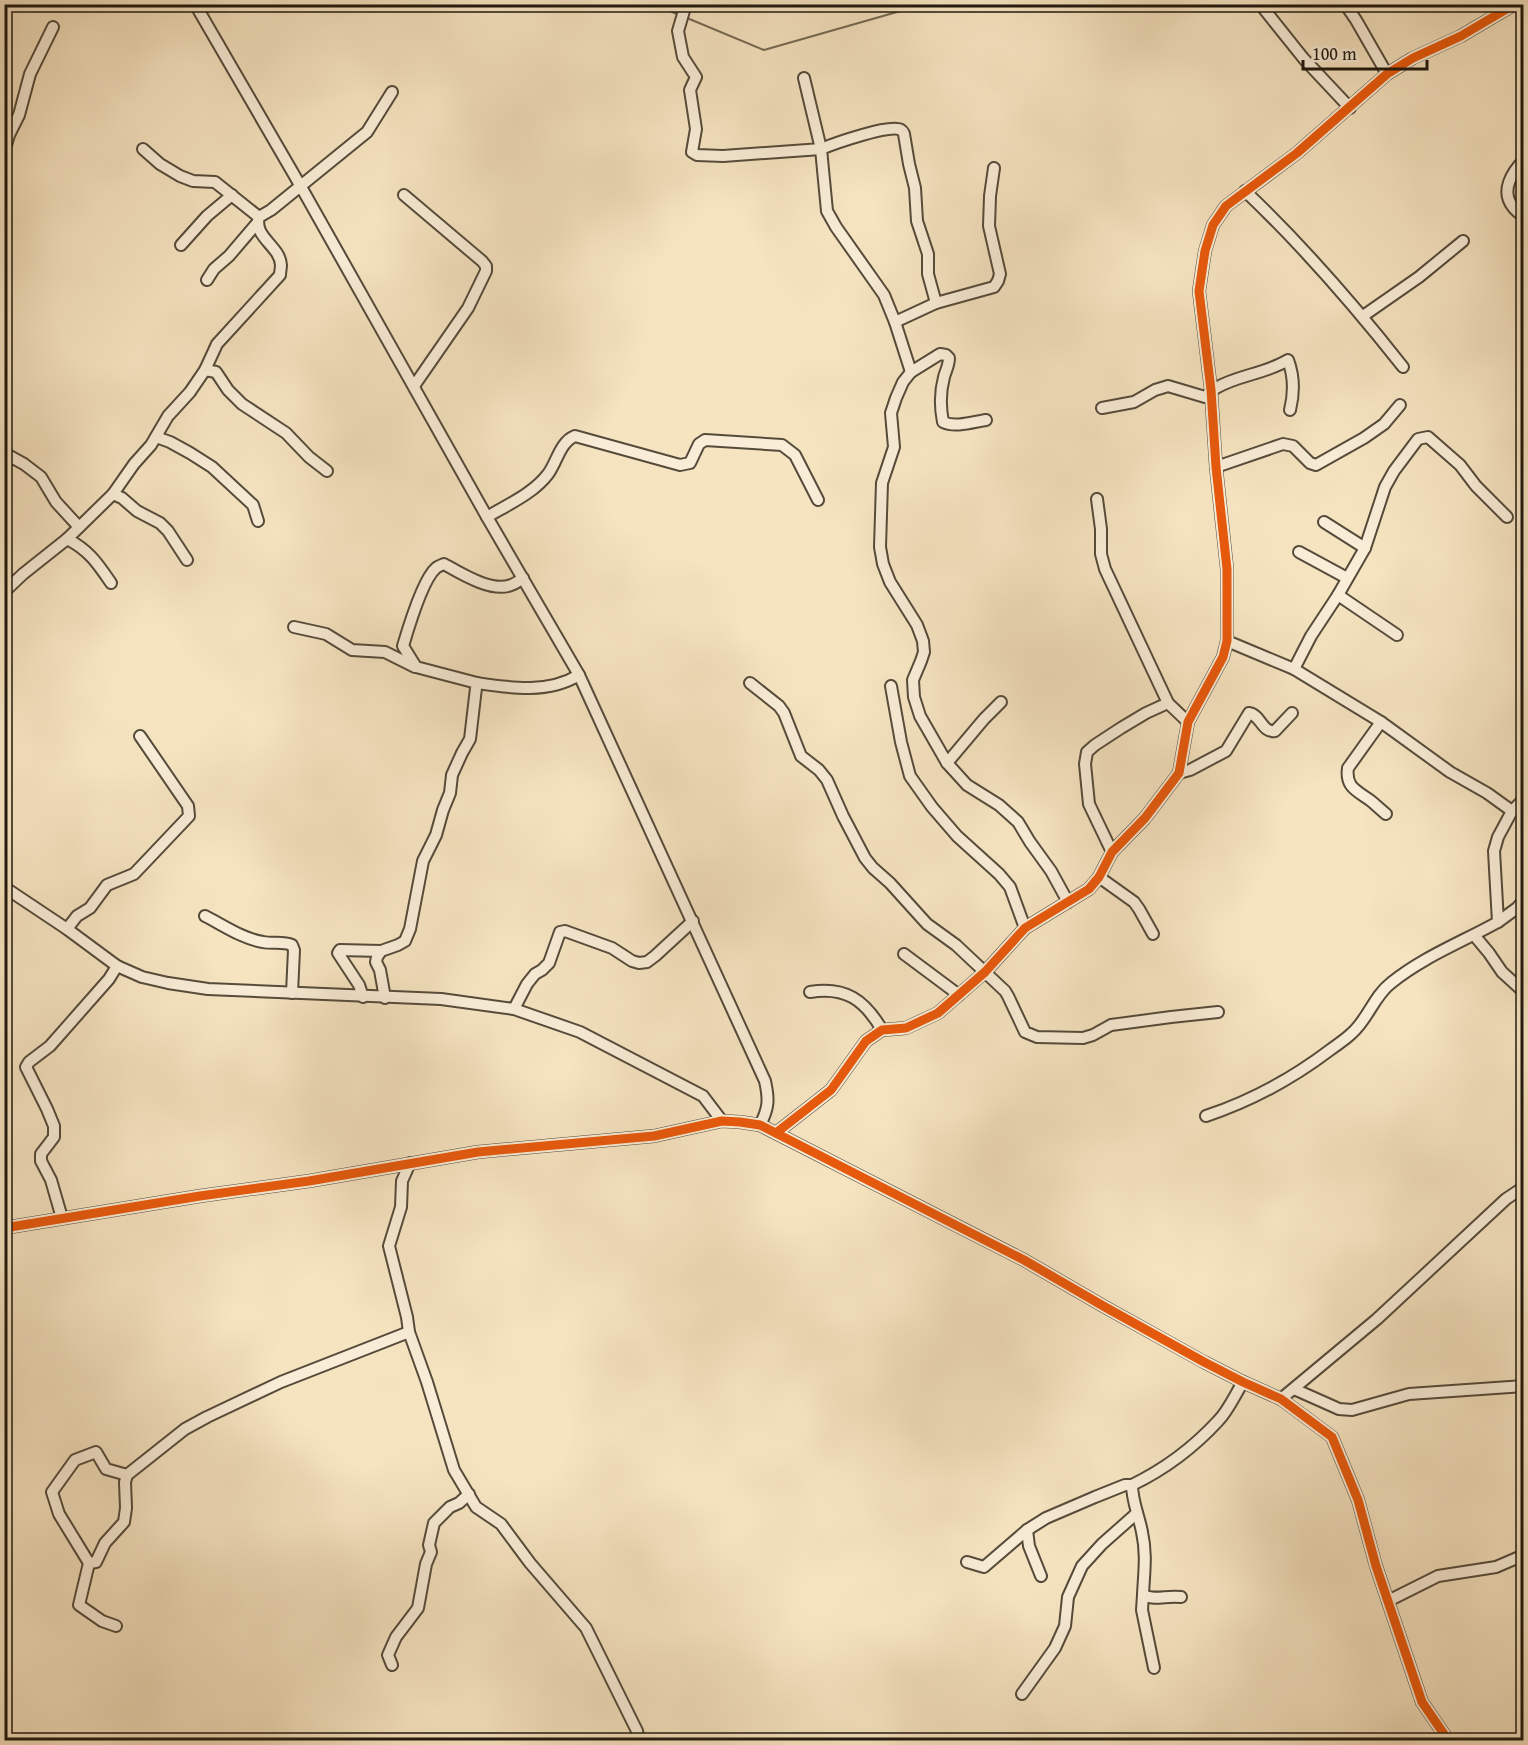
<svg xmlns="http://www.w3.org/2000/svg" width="1528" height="1745" viewBox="0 0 1528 1745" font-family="'Gentium Book Plus',serif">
<rect width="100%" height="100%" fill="#f6e4c1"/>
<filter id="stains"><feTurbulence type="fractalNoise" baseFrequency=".00333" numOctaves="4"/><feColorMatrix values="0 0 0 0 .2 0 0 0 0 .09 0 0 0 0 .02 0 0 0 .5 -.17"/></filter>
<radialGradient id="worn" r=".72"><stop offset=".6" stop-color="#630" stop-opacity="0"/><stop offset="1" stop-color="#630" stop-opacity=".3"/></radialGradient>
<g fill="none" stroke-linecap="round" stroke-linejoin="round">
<!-- stream -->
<g stroke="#746955" stroke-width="2">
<polyline points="654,4 679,15"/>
<polyline points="687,18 764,50 925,4"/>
</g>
<!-- minor casing -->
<g stroke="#554b3b" stroke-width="14">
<g id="minor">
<path d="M195,4L300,185L487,517L579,675L765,1081C769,1099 769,1108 760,1125"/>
<polyline points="686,4 678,31 683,57 696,77 690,90 696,129 692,152 697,155 723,156 821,149 804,78"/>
<polyline points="1260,4 1304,59 1350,108"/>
<polyline points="1345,4 1356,20 1387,74"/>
<polyline points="143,149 160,164 180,176 193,181 215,182 259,217"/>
<polyline points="4,152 9,135 19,115 30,74 53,27"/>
<path d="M1524,160C1512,172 1500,191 1513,207C1516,211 1520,214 1524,217"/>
<path d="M1245,191C1302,245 1354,305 1403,367"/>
<polyline points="404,195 482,261 486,266 486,271 468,308 414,386"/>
<polyline points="181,245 207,216 232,195"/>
<polyline points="207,280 214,269 229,256 258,222"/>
<polyline points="1363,316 1419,277 1463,241"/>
<polyline points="895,322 936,303"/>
<polyline points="205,370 216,372 228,390 242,404 286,433 309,457 327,471"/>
<path d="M911,372L895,322L884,295L836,227L827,211L821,149C833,144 892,123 901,130C903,131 903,132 904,134L909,164L915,188L917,221L928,254V274L936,303L994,287L998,281L1000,274L989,226L990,196L994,168"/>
<path d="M1102,408L1134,402L1155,390L1168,386L1205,397C1209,394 1212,390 1216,388C1238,375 1265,374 1288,360C1294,376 1294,394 1290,410"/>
<path d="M986,420C973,422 955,428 943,422C940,407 940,392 944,377C946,370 949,365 949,358L946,355L940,354L911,372L903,382L896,398L891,413L894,447L882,483L880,547L883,564L890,582L917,625L923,641L924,652L921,661L913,680L914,697L920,716L947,763L967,785L999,805L1018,822L1030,842L1051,871L1068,902"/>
<polyline points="156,437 170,442 190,453 212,467 253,505 258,521"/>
<polyline points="4,453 24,464 41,477 56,502 79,527"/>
<polyline points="1216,467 1283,444 1293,446 1310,463 1316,465 1364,438 1384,424 1400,405"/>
<polyline points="113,494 122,498 137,511 160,523 168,531 187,560"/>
<polyline points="1097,499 1101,529 1101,554 1105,569 1168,703"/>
<path d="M487,517C507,505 534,493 548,474C557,462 560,442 575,436L680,465L690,463L699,444L705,440L782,445L795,455L818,500"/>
<polyline points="1324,522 1365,548"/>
<path d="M67,539C89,550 98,564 111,583"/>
<polyline points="1299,552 1347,578"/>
<path d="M4,592L23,574L67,539L113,494L134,464L151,445L168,416L190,392L205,370L217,344L280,275C280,272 281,268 281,265C280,246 253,237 259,217L271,210L367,132L392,92"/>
<polyline points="1338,595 1397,635"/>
<polyline points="294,627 326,634 352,650 385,652 415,667"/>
<polyline points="1294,669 1311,636 1338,595 1365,548 1385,487 1394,471 1418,439 1428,437 1460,465 1476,486 1507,517"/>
<path d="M477,683C511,688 548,694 579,675"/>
<polyline points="750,683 779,706 784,713 801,756 819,770 827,780 843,816 865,858 873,868 890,883 927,924 956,945 1005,991 1008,996 1025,1032 1037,1037 1083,1038 1093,1035 1111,1025 1171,1017 1218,1012"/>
<polyline points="891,686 901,742 910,776 932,807 957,836 999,874 1010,887 1025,928"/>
<path d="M1381,722L1348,768C1345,788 1358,791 1371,801C1376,805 1381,810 1386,814"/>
<polyline points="947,763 984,719 1001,702"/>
<path d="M1179,773L1190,770L1226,751L1249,713C1261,715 1262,733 1275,731L1292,713"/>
<polyline points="1512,811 1524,799"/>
<polyline points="1112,852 1089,804 1085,764 1087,752 1095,745 1121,728 1146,713 1168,703 1188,722"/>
<polyline points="1099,877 1134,902 1139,909 1153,934"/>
<polyline points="4,887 67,929 117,966 142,977 168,983 208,989 441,999 514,1009 580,1032 703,1096 722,1121"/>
<path d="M205,916C223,925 243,939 263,942C273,944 283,941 292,945L294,950L292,993"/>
<polyline points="1498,922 1517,908 1524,900"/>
<polyline points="67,929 77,916 90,908 107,885 134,874 189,816 188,806 140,736"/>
<polyline points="1474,935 1489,953 1502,972 1524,992"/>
<polyline points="904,954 959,995"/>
<path d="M810,992C845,986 865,1000 882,1030"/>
<polyline points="363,997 359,985 338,953 340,950 381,951"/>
<path d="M385,998L380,970L376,962L377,957L381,951L398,945L405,941L410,929L423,861L436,835L443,810L450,793L452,775L462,753L470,739L476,688L477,683L416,667L403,646C408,629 423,579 436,568C438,566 442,565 444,564C460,573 492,593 511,585C515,584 520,580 523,578"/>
<polyline points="514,1009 527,984 535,974 542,970 549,963 560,932 565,931 612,948 632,961 639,963 647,962 655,956 693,921"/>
<path d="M1206,1116C1251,1101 1293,1078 1330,1050C1338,1044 1346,1039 1352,1033C1368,1019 1374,996 1391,983C1423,957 1462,942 1498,922L1494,851L1498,837L1512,811L1487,793L1450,772L1381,722L1294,669L1227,641"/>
<polyline points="776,1133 831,1090 866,1041 882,1030 906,1028 938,1013 985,972 1025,928 1089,889 1099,877 1112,852 1145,818 1179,773 1188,722 1223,657 1227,641 1227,569 1216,467 1211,390 1199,291 1205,251 1213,225 1226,206 1297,153 1387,74 1413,58 1461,36 1515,4"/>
<polyline points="410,1163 402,1181 401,1207 389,1246 407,1317 409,1332 427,1382 454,1470 476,1507 501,1524 530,1563 586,1628 637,1731 639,1740"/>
<polyline points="62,1218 51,1180 41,1161 41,1154 54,1137 54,1126 47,1109 26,1067 29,1062 50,1046 109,979 117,966"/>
<polyline points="4,1228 200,1196 309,1181 478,1152 654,1136 722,1121 740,1122 760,1125 1024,1260 1105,1307 1204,1362 1243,1382 1281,1399 1332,1437 1358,1500 1376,1566 1422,1702 1448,1740"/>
<polyline points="1294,1389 1339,1409 1352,1410 1409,1394 1524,1386"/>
<polyline points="1281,1399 1377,1319 1506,1199 1524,1187"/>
<polyline points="1027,1530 1029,1546 1041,1576"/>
<polyline points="967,1562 984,1567 1027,1530 1046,1518 1095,1497 1125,1485 1132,1485"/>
<polyline points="89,1563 96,1562 105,1543 124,1522 126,1508 125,1482 127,1475"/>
<polyline points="1143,1595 1142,1610 1154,1668"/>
<path d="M1181,1597C1166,1595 1156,1601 1143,1595C1144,1572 1147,1555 1142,1532C1139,1516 1132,1501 1132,1485C1163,1470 1194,1447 1218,1421C1228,1411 1235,1395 1243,1382"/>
<polyline points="1388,1601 1438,1576 1496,1567 1524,1555"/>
<polyline points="116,1626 102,1621 79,1605 89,1563 59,1514 52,1492 75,1460 96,1452 106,1469 127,1475 185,1429 207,1417 281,1382 409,1332"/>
<polyline points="392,1665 388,1655 396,1637 418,1608 426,1564 431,1552 429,1545 434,1523 450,1507 459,1503 469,1494"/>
<polyline points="1022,1694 1055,1648 1065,1626 1068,1597 1082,1566 1102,1544 1137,1513"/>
</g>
</g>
<!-- minor -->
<use href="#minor" stroke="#f9edd7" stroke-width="10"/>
<!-- cycleway casing -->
<g stroke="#f9edd7" stroke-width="13">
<g id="cycleway">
<polyline points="776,1133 831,1090 866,1041 882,1030 906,1028 938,1013 985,972 1025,928 1089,889 1099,877 1112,852 1145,818 1179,773 1188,722 1223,657 1227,641 1227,569 1216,467 1211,390 1199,291 1205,251 1213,225 1226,206 1297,153 1387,74 1413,58 1461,36 1515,4"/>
<polyline points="4,1228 200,1196 309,1181 478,1152 654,1136 722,1121 740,1122 760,1125 1024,1260 1105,1307 1204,1362 1243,1382 1281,1399 1332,1437 1358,1500 1376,1566 1422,1702 1448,1740"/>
</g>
</g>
<!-- cycleway -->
<use href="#cycleway" stroke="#e8590c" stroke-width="9"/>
</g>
<!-- margin -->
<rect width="1528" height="1745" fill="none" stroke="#f6e4c1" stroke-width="24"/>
<rect x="6" y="6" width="1516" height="1733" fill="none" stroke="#1f180e" stroke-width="3"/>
<rect x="12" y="12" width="1504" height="1721" fill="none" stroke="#1f180e" stroke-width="1.5"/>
<!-- scale -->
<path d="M1303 60v9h124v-9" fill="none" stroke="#1f180e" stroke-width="3"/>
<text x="1312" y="60" font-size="18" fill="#1f180e" stroke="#f9edd7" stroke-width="4.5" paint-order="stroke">100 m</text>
<rect width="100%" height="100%" filter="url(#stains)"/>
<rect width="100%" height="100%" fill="url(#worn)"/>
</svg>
